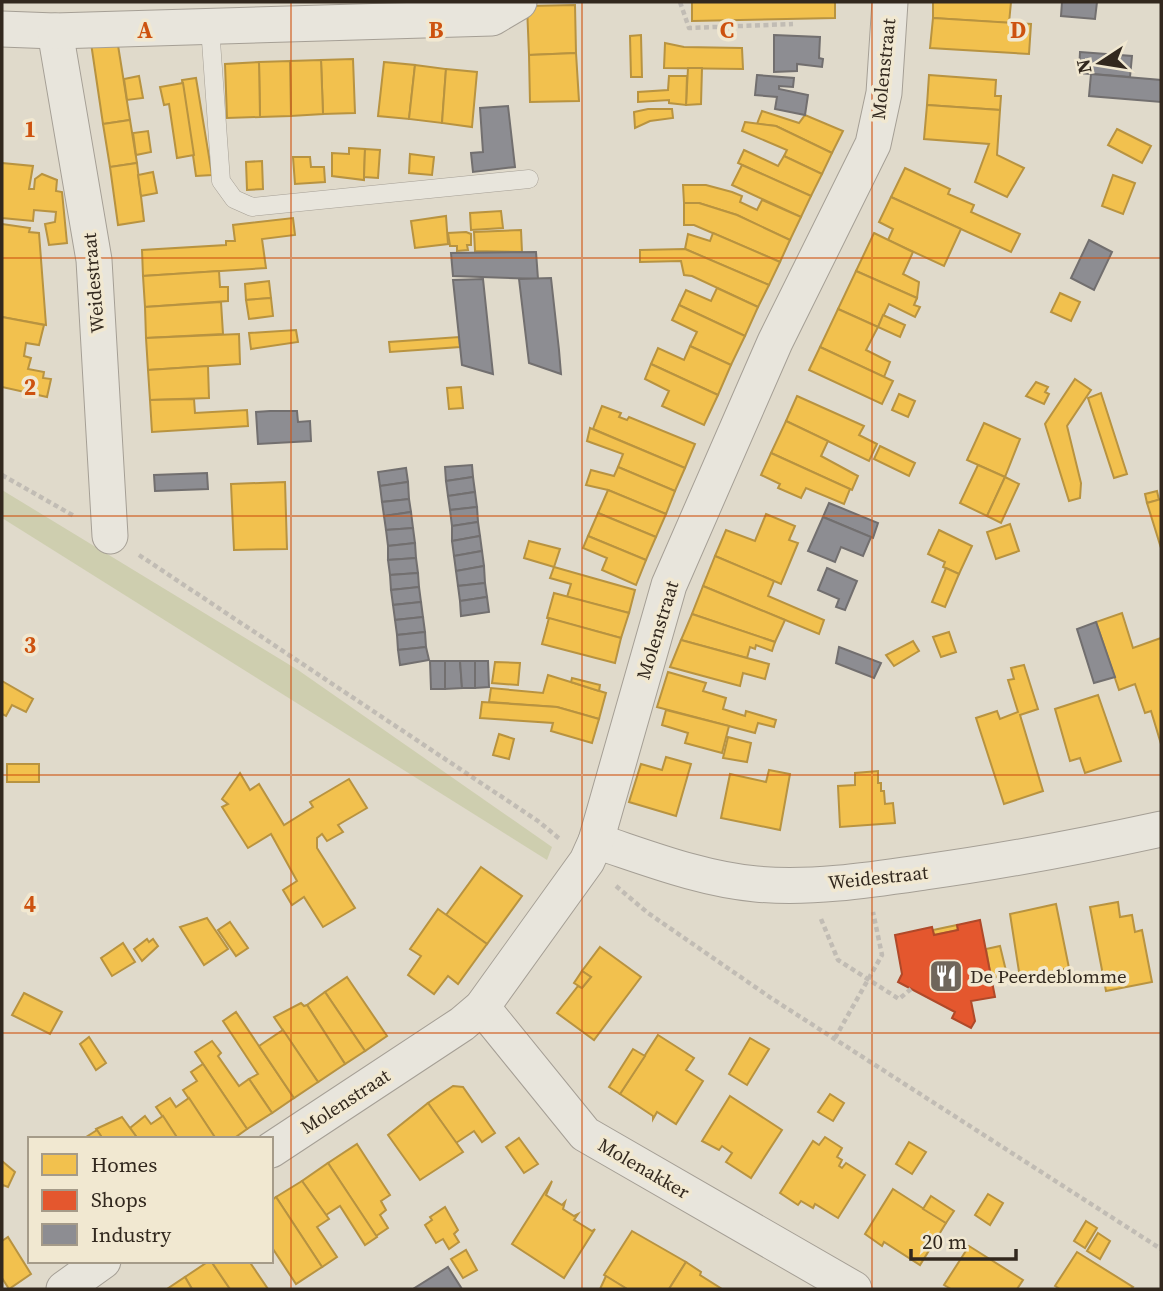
<svg xmlns="http://www.w3.org/2000/svg" width="1163" height="1291" viewBox="0 0 1163 1291" font-family="'Source Serif 4',serif">
<rect width="100%" height="100%" fill="#e0dacb"/>
<!-- green -->
<polygon fill="#ceceaf" points="2,490 298,670 552,847 547,860 2,518"/>
<!-- homes -->
<g fill="#f2c14e" stroke="#b89340" stroke-width="2">
<polygon points="692,2 835,2 835,18 692,21"/>
<polygon points="933,2 1011,2 1009,23 933,18"/>
<polygon points="575,5 576,53 529,55 527,6"/>
<polygon points="933,18 1031,24 1029,54 930,48"/>
<polygon points="641,35 642,77 631,77 630,36"/>
<polygon points="117,39 130,120 103,124 91,43"/>
<polygon points="665,43 684,47 742,48 743,69 664,68"/>
<polygon points="576,53 579,101 530,102 529,55"/>
<polygon points="353,59 355,113 323,114 321,60"/>
<polygon points="321,60 323,114 291,116 290,61"/>
<polygon points="290,61 291,116 260,117 259,62"/>
<polygon points="259,62 260,117 227,118 225,64"/>
<polygon points="384,62 415,65 409,119 378,116"/>
<polygon points="415,65 446,69 442,123 409,119"/>
<polygon points="688,68 702,68 701,104 686,105"/>
<polygon points="446,69 477,72 472,127 442,123"/>
<polygon points="929,75 996,80 995,96 1001,96 1000,110 927,105"/>
<polygon points="139,76 143,98 127,100 124,79"/>
<polygon points="669,76 687,76 686,105 669,103 669,100 638,102 638,92 668,90"/>
<polygon points="196,78 212,175 196,176 182,80"/>
<polygon points="183,83 194,155 177,158 169,104 164,105 160,87"/>
<polygon points="927,105 1000,110 997,155 1024,168 1007,197 975,182 989,144 924,139"/>
<polygon points="648,109 672,109 673,118 650,121 635,128 634,112"/>
<polygon points="762,111 799,123 805,115 843,131 832,153 776,126 757,124"/>
<polygon points="130,120 137,163 110,167 103,124"/>
<polygon points="745,122 776,126 832,153 822,174 784,156 787,150 742,131"/>
<polygon points="1117,129 1151,146 1142,163 1108,145"/>
<polygon points="148,131 151,152 136,155 133,133"/>
<polygon points="349,148 365,149 364,180 332,176 332,153 349,154"/>
<polygon points="365,149 380,150 378,178 364,177"/>
<polygon points="744,150 778,166 784,156 822,174 811,196 738,163"/>
<polygon points="410,154 434,157 432,175 409,173"/>
<polygon points="293,157 310,157 311,167 324,167 325,182 295,184"/>
<polygon points="262,161 263,189 247,190 246,162"/>
<polygon points="2,163 33,166 29,189 34,189 35,179 42,174 57,180 56,191 62,192 67,243 49,245 45,224 55,222 56,212 34,210 33,221 2,218"/>
<polygon points="137,163 144,221 118,225 110,167"/>
<polygon points="742,165 811,196 801,217 732,185"/>
<polygon points="905,168 950,189 948,194 974,205 971,212 1020,234 1011,252 891,197"/>
<polygon points="153,172 157,193 141,196 138,175"/>
<polygon points="1113,175 1135,183 1123,214 1102,206"/>
<polygon points="683,185 706,185 732,192 742,196 740,202 757,210 762,200 801,217 790,240 737,215 699,203 684,203"/>
<polygon points="891,197 961,229 944,266 888,240 893,229 879,222"/>
<polygon points="684,203 699,203 737,215 790,240 780,262 694,225 684,225"/>
<polygon points="501,211 503,228 471,230 470,213"/>
<polygon points="446,216 448,244 415,248 411,221"/>
<polygon points="293,218 295,235 262,239 266,268 143,276 142,250 226,245 226,241 235,241 233,225"/>
<polygon points="2,224 30,228 29,232 39,233 46,325 2,317"/>
<polygon points="521,230 522,252 475,251 474,232"/>
<polygon points="466,232 471,234 471,245 467,245 468,250 457,251 457,246 450,246 448,233"/>
<polygon points="713,233 780,262 769,285 685,249 688,234 710,241"/>
<polygon points="874,233 913,252 903,274 919,282 917,298 856,271"/>
<polygon points="685,249 769,285 758,307 692,276 684,275 681,261 640,262 640,250"/>
<polygon points="219,271 220,287 228,287 228,301 145,307 143,276"/>
<polygon points="856,271 917,298 914,305 920,307 915,317 889,304 878,327 838,309"/>
<polygon points="269,281 271,298 246,300 245,284"/>
<polygon points="717,288 758,307 745,336 679,305 686,290 711,301"/>
<polygon points="1060,293 1080,302 1071,321 1051,312"/>
<polygon points="271,298 273,316 249,319 246,300"/>
<polygon points="221,302 223,334 146,338 145,307"/>
<polygon points="679,305 745,336 731,365 690,346 697,332 672,320"/>
<polygon points="838,309 878,327 866,350 890,362 884,377 820,347"/>
<polygon points="883,315 905,325 900,337 878,327"/>
<polygon points="2,317 44,325 39,345 26,343 24,356 31,358 28,369 44,372 43,378 51,379 47,397 2,387"/>
<polygon points="296,330 298,342 251,349 249,333"/>
<polygon points="239,334 240,364 148,370 146,338"/>
<polygon points="459,337 460,347 390,352 389,342"/>
<polygon points="690,346 731,365 718,395 651,364 658,348 684,360"/>
<polygon points="820,347 893,381 882,404 809,370"/>
<polygon points="651,364 718,395 704,425 662,406 669,391 645,379"/>
<polygon points="208,366 209,398 150,400 148,370"/>
<polygon points="1075,379 1091,390 1067,426 1081,483 1080,498 1069,501 1045,424"/>
<polygon points="1036,382 1048,387 1045,392 1049,394 1044,404 1026,396"/>
<polygon points="461,387 463,408 449,409 447,388"/>
<polygon points="1101,393 1127,474 1114,478 1088,398"/>
<polygon points="899,394 915,401 908,417 892,410"/>
<polygon points="797,396 864,426 859,435 877,444 869,461 786,421"/>
<polygon points="194,399 195,413 247,410 248,426 152,432 150,400"/>
<polygon points="602,406 621,413 619,417 627,420 629,417 695,444 685,468 593,429"/>
<polygon points="786,421 828,441 821,456 858,476 852,490 771,453"/>
<polygon points="984,423 1020,439 1005,477 967,460"/>
<polygon points="590,428 685,468 675,491 618,467 623,454 587,441"/>
<polygon points="880,446 915,463 909,476 874,459"/>
<polygon points="771,453 850,489 844,504 806,488 801,498 778,488 780,484 761,475"/>
<polygon points="978,465 1005,477 987,516 960,503"/>
<polygon points="618,467 675,491 666,514 608,490 586,485 591,470 614,476"/>
<polygon points="1005,477 1019,484 1001,523 987,516"/>
<polygon points="285,482 287,549 234,550 231,484"/>
<polygon points="608,490 666,514 656,537 598,513"/>
<polygon points="1157,491 1159,500 1147,503 1145,494"/>
<polygon points="1161,499 1161,548 1147,503"/>
<polygon points="598,513 656,537 646,560 588,536"/>
<polygon points="766,514 795,526 789,540 798,543 781,584 715,556 726,530 755,541"/>
<polygon points="1010,524 1019,551 996,559 987,532"/>
<polygon points="939,530 972,546 959,574 943,567 945,562 928,554"/>
<polygon points="588,536 646,560 636,585 602,570 607,558 583,548"/>
<polygon points="529,541 560,549 554,567 524,558"/>
<polygon points="715,556 774,581 768,596 824,620 819,634 703,586"/>
<polygon points="554,567 635,590 629,613 567,597 571,584 550,578"/>
<polygon points="946,568 959,574 945,607 932,602"/>
<polygon points="703,586 785,620 775,642 692,614"/>
<polygon points="554,593 629,613 621,638 547,618"/>
<polygon points="1122,613 1133,648 1161,638 1161,744 1151,711 1145,713 1135,684 1119,690 1096,622"/>
<polygon points="692,614 775,642 772,651 756,645 755,649 750,647 747,658 681,640"/>
<polygon points="549,618 621,638 615,663 542,644"/>
<polygon points="949,632 956,652 941,657 933,637"/>
<polygon points="681,640 769,664 765,679 743,673 740,686 670,667"/>
<polygon points="913,641 919,651 894,666 886,655"/>
<polygon points="495,662 520,663 518,685 492,683"/>
<polygon points="1024,665 1038,709 1020,715 1043,791 1004,804 976,718 997,711 1000,719 1018,712 1008,680 1014,679 1011,668"/>
<polygon points="668,672 706,683 703,691 726,698 723,709 745,716 746,711 776,720 774,727 758,723 755,733 657,707"/>
<polygon points="548,675 606,693 599,719 557,707 489,702 491,688 543,693"/>
<polygon points="572,678 600,685 599,691 571,682"/>
<polygon points="2,681 33,699 26,712 12,705 6,716 2,714"/>
<polygon points="1098,695 1121,761 1085,773 1080,758 1070,761 1055,709"/>
<polygon points="482,702 557,707 599,719 592,743 551,731 553,723 480,718"/>
<polygon points="666,710 729,726 722,753 685,743 688,733 662,725"/>
<polygon points="499,734 514,739 509,759 493,755"/>
<polygon points="728,737 751,743 747,762 723,758"/>
<polygon points="666,757 691,764 676,816 629,802 641,764 662,770"/>
<rect x="7" y="764" width="32" height="18"/>
<polygon points="769,770 790,774 780,830 721,818 730,774 766,782"/>
<polygon points="878,771 878,783 881,783 881,791 884,791 885,804 893,803 895,823 840,827 838,786 855,785 855,773"/>
<polygon points="240,773 250,790 259,784 284,825 313,807 310,802 349,779 367,808 338,825 343,832 327,841 322,834 317,838 317,848 355,908 323,927 304,897 292,905 283,890 297,881 271,834 248,848 222,807 228,804 222,799"/>
<polygon points="481,867 522,896 487,944 446,915"/>
<polygon points="1118,902 1120,917 1132,915 1135,932 1142,930 1152,982 1106,991 1090,907"/>
<polygon points="1056,904 1069,968 1020,978 1010,914"/>
<polygon points="438,909 487,944 458,984 448,976 434,994 408,975 421,956 410,949"/>
<polygon points="207,918 228,949 204,965 180,927"/>
<polygon points="230,922 248,948 236,956 218,930"/>
<polygon points="957,925 958,930 934,935 933,930"/>
<polygon points="147,939 149,942 153,939 158,946 142,961 134,949"/>
<polygon points="123,943 135,962 112,976 101,958"/>
<polygon points="1000,946 1007,975 991,978 986,949"/>
<polygon points="600,947 641,977 594,1040 557,1013 578,986 582,988 591,977 582,971"/>
<polygon points="582,971 591,977 582,988 574,983"/>
<polygon points="347,977 387,1036 365,1051 325,992"/>
<polygon points="325,992 365,1051 345,1064 307,1005"/>
<polygon points="24,993 62,1012 50,1034 12,1015"/>
<polygon points="301,1003 304,1006 307,1005 345,1064 318,1082 274,1017"/>
<polygon points="236,1012 294,1098 272,1113 249,1079 258,1074 223,1021"/>
<polygon points="283,1030 318,1082 294,1098 259,1046"/>
<polygon points="658,1035 694,1058 686,1070 703,1081 676,1124 657,1112 653,1119 653,1116 620,1094"/>
<polygon points="89,1037 106,1063 96,1070 80,1044"/>
<polygon points="750,1038 769,1049 747,1085 729,1074"/>
<polygon points="212,1041 221,1053 218,1056 239,1086 249,1079 272,1113 247,1129 195,1052"/>
<polygon points="633,1049 645,1056 620,1094 609,1087"/>
<polygon points="203,1064 247,1129 233,1139 216,1139 183,1090 197,1081 191,1072"/>
<polygon points="453,1086 463,1087 495,1133 482,1142 474,1131 456,1143 428,1103"/>
<polygon points="830,1094 844,1103 833,1121 818,1112"/>
<polygon points="730,1096 782,1130 751,1178 726,1162 732,1153 722,1146 719,1150 702,1141"/>
<polygon points="170,1098 176,1107 189,1098 216,1139 178,1139 156,1107"/>
<polygon points="428,1103 463,1152 420,1180 388,1135"/>
<polygon points="145,1116 151,1124 163,1116 178,1139 138,1139 130,1128"/>
<polygon points="122,1117 138,1139 103,1139 96,1129"/>
<polygon points="97,1130 103,1139 83,1139"/>
<polygon points="825,1137 842,1148 837,1157 842,1160 839,1166 842,1168 846,1163 865,1175 838,1218 815,1204 813,1208 801,1201 798,1205 780,1193 813,1141 819,1145"/>
<polygon points="519,1138 538,1164 524,1173 506,1147"/>
<polygon points="909,1142 926,1152 912,1174 896,1164"/>
<polygon points="357,1144 390,1195 381,1201 386,1210 380,1215 388,1228 376,1236 328,1163"/>
<polygon points="2,1161 15,1172 8,1187 3,1185 2,1188"/>
<polygon points="328,1163 377,1237 365,1245 340,1206 326,1215 302,1181"/>
<polygon points="302,1181 329,1219 317,1227 337,1257 322,1267 276,1197"/>
<polygon points="552,1181 546,1195 562,1205 565,1202 563,1209 574,1216 578,1214 574,1220 592,1231 595,1229 564,1278 512,1244"/>
<polygon points="893,1189 946,1223 920,1265 884,1242 882,1246 865,1234"/>
<polygon points="988,1194 1003,1203 990,1225 975,1215"/>
<polygon points="931,1196 954,1211 946,1223 923,1209"/>
<polygon points="276,1197 322,1267 296,1284 271,1246 271,1201"/>
<polygon points="445,1207 458,1230 454,1234 459,1242 449,1249 443,1239 436,1243 425,1225 432,1220 430,1217"/>
<polygon points="1086,1221 1097,1228 1085,1248 1074,1241"/>
<polygon points="632,1231 686,1262 669,1289 627,1289 604,1275"/>
<polygon points="1098,1233 1110,1241 1100,1259 1087,1251"/>
<polygon points="8,1237 31,1274 9,1289 2,1278 2,1241"/>
<polygon points="969,1246 1023,1280 1017,1289 951,1289 944,1285"/>
<polygon points="466,1250 477,1270 463,1278 451,1259"/>
<polygon points="1077,1252 1133,1287 1131,1289 1060,1289 1055,1286"/>
<polygon points="209,1261 211,1261 230,1289 192,1289 185,1277"/>
<polygon points="211,1261 249,1261 268,1289 230,1289"/>
<polygon points="686,1262 701,1272 700,1275 722,1289 669,1289"/>
<polygon points="606,1276 627,1289 600,1289"/>
<polygon points="185,1277 192,1289 167,1289"/>
</g>
<!-- shops -->
<polygon fill="#e4572e" stroke="#af4929" stroke-width="2" points="980,920 995,997 971,1001 975,1021 971,1028 952,1018 955,1012 898,982 902,974 895,935 932,927 934,935 958,930 957,925"/>
<!-- industry -->
<g fill="#8d8d92" stroke="#726f6f" stroke-width="2">
<polygon points="1062,2 1097,2 1095,19 1061,16"/>
<polygon points="774,35 820,37 819,58 823,59 822,67 797,64 797,71 774,72"/>
<polygon points="1080,52 1132,56 1130,77 1079,73"/>
<polygon points="1091,74 1161,80 1161,102 1089,96"/>
<polygon points="757,75 794,78 793,87 779,86 779,89 808,95 805,115 775,109 777,97 755,95"/>
<polygon points="508,106 515,167 473,172 471,153 483,152 480,108"/>
<polygon points="1089,240 1112,252 1094,290 1071,278"/>
<polygon points="536,252 538,279 453,276 451,253"/>
<polygon points="551,278 559,350 561,374 529,363 519,279"/>
<polygon points="483,279 493,374 462,365 453,280"/>
<polygon points="270,411 297,411 298,422 310,421 311,441 258,444 256,412"/>
<polygon points="472,465 473,477 446,481 445,467"/>
<polygon points="406,468 408,482 380,486 378,472"/>
<polygon points="207,473 208,489 155,491 154,475"/>
<polygon points="473,477 475,492 448,496 446,481"/>
<polygon points="408,482 409,499 382,502 380,486"/>
<polygon points="475,492 477,507 450,510 448,496"/>
<polygon points="409,499 411,512 384,516 382,502"/>
<polygon points="829,503 878,523 873,538 823,517"/>
<polygon points="477,507 478,522 452,526 450,510"/>
<polygon points="411,512 413,528 386,530 384,516"/>
<polygon points="823,517 871,537 863,556 841,547 835,562 808,551"/>
<polygon points="478,522 480,536 452,541 452,526"/>
<polygon points="413,528 415,543 388,546 386,530"/>
<polygon points="480,536 482,551 454,556 452,541"/>
<polygon points="415,543 416,558 388,560 388,546"/>
<polygon points="482,551 484,566 456,571 454,556"/>
<polygon points="416,558 418,573 390,575 388,560"/>
<polygon points="484,566 485,583 458,586 456,571"/>
<polygon points="827,568 857,581 845,610 836,607 839,599 818,590"/>
<polygon points="418,573 419,587 391,590 390,575"/>
<polygon points="485,583 487,597 460,601 458,586"/>
<polygon points="419,587 421,602 393,605 391,590"/>
<polygon points="487,597 489,612 461,616 460,601"/>
<polygon points="421,602 423,617 395,620 393,605"/>
<polygon points="423,617 425,632 397,635 395,620"/>
<polygon points="1096,622 1115,677 1094,683 1077,629"/>
<polygon points="425,632 426,647 398,650 397,635"/>
<polygon points="426,647 429,660 400,665 398,650"/>
<polygon points="839,647 881,663 874,678 836,663"/>
<polygon points="430,661 445,661 445,689 431,689"/>
<polygon points="445,661 460,661 462,688 445,689"/>
<polygon points="460,661 475,661 475,688 462,688"/>
<polygon points="475,661 488,661 489,687 475,688"/>
<polygon points="448,1267 462,1289 413,1289"/>
</g>
<g fill="none" stroke-linecap="round" stroke-linejoin="round">
<!-- service casing -->
<g stroke="#a59f95" stroke-width="19">
<polyline id="service" points="210,27 221,181 234,199 252,207 529,179"/>
</g>
<!-- minor casing -->
<g stroke="#a59f95" stroke-width="37">
<g id="minor">
<polyline points="2,29 55,31 94,260 110,536"/>
<polyline points="55,31 492,18 519,2"/>
<path d="M596,841C648,858 701,879 756,884C812,889 870,880 925,872C1005,861 1083,846 1161,829"/>
<polyline points="482,1007 585,1134 854,1289"/>
<polyline points="271,1150 462,1024 482,1007 587,861 596,841 669,585 775,342 873,144 884,93 890,2"/>
<polyline points="64,1289 103,1261"/>
</g>
</g>
<!-- path -->
<g stroke="#c1bcb4" stroke-width="4.5" stroke-dasharray="5 3.5" stroke-linecap="butt">
<polyline points="680,2 689,28 793,24"/>
<polyline points="2,475 74,516"/>
<polyline points="139,555 538,821 561,840"/>
<polyline points="616,886 648,913 771,998 1161,1249"/>
<polyline points="821,919 838,960 899,999 911,989"/>
<polyline points="835,1038 882,955 873,912"/>
</g>
<!-- service -->
<use href="#service" stroke="#e8e5dc" stroke-width="18"/>
<!-- minor -->
<use href="#minor" stroke="#e8e5dc" stroke-width="35"/>
</g>
<!-- grid -->
<path fill="none" stroke="#cd520f" stroke-width="2" stroke-opacity="0.55" d="M291,2V1289M582,2V1289M872,2V1289M2,258H1161M2,516H1161M2,775H1161M2,1033H1161"/>
<!-- icons -->
<defs>
<g id="restaurant-square" transform="scale(1.75)"><rect x="-9" y="-9" width="18" height="18" rx="4" fill="#6f665b" stroke="#f1e8d1"/><path d="M-5-6h1v4h1v-4h1v4h1v-4h1v5L-1.5 .5V6h-2V.5L-5-1ZM5-6V6H3V1.5H1.5Q1.5-4 5-6Z" fill="#fff"/></g>
</defs>
<g fill-rule="evenodd">
<use href="#restaurant-square" x="946" y="976"/>
</g>
<g text-anchor="middle" dominant-baseline="central" stroke-width="7" stroke-linejoin="round" paint-order="stroke">
<!-- street labels -->
<g font-size="19" fill="#32281e" stroke="#f1e8d1">
<text transform="translate(883 69) rotate(-84)">Molenstraat</text>
<text transform="translate(93 283) rotate(-95)">Weidestraat</text>
<text transform="translate(657 630) rotate(-73)">Molenstraat</text>
<text transform="translate(878 877) rotate(-6)">Weidestraat</text>
<text transform="translate(345 1101) rotate(-33)">Molenstraat</text>
<text transform="translate(644 1168) rotate(30)">Molenakker</text>
</g>
<!-- poi labels -->
<g font-size="19" fill="#32281e" stroke="#f1e8d1" text-anchor="start">
<text x="970" y="976">De Peerdeblomme</text>
</g>
</g>
<g font-size="23" text-anchor="middle" font-weight="bold" fill="#cd520f" stroke="#f1e8d1" stroke-width="7" stroke-linejoin="round" paint-order="stroke">
<text x="145" y="38">A</text>
<text x="436" y="38">B</text>
<text x="727" y="38">C</text>
<text x="1018" y="38">D</text>
<text x="30" y="137">1</text>
<text x="30" y="395">2</text>
<text x="30" y="653">3</text>
<text x="30" y="912">4</text>
</g>
<!-- border -->
<rect width="1163" height="1291" fill="none" stroke="#32281e" stroke-width="7"/>
<!-- legend -->
<rect x="28" y="1137" width="245" height="126" fill="#f1e8d1" stroke="#a59b89" stroke-width="2"/>
<rect x="42" y="1154" width="35" height="21" fill="#f2c14e" stroke="#a59b89" stroke-width="2"/>
<text x="91" y="1172" font-size="21" fill="#32281e">Homes</text>
<rect x="42" y="1190" width="35" height="21" fill="#e4572e" stroke="#a59b89" stroke-width="2"/>
<text x="91" y="1207" font-size="21" fill="#32281e">Shops</text>
<rect x="42" y="1224" width="35" height="21" fill="#8d8d92" stroke="#a59b89" stroke-width="2"/>
<text x="91" y="1242" font-size="21" fill="#32281e">Industry</text>
<!-- north arrow -->
<g transform="translate(1100 63) rotate(258)" stroke="#f1e8d1" stroke-width="5" paint-order="stroke">
<path d="M0-5L12 26L0 18L-12 26Z" fill="#32281e"/>
<text y="-10" font-size="19" font-weight="bold" text-anchor="middle" fill="#32281e">N</text>
</g>
<!-- scale -->
<path d="M911 1249v10h105v-10" fill="none" stroke="#32281e" stroke-width="3.5"/>
<text x="922" y="1249" font-size="21" fill="#32281e" stroke="#f1e8d1" stroke-width="5" paint-order="stroke">20 m</text>
</svg>
